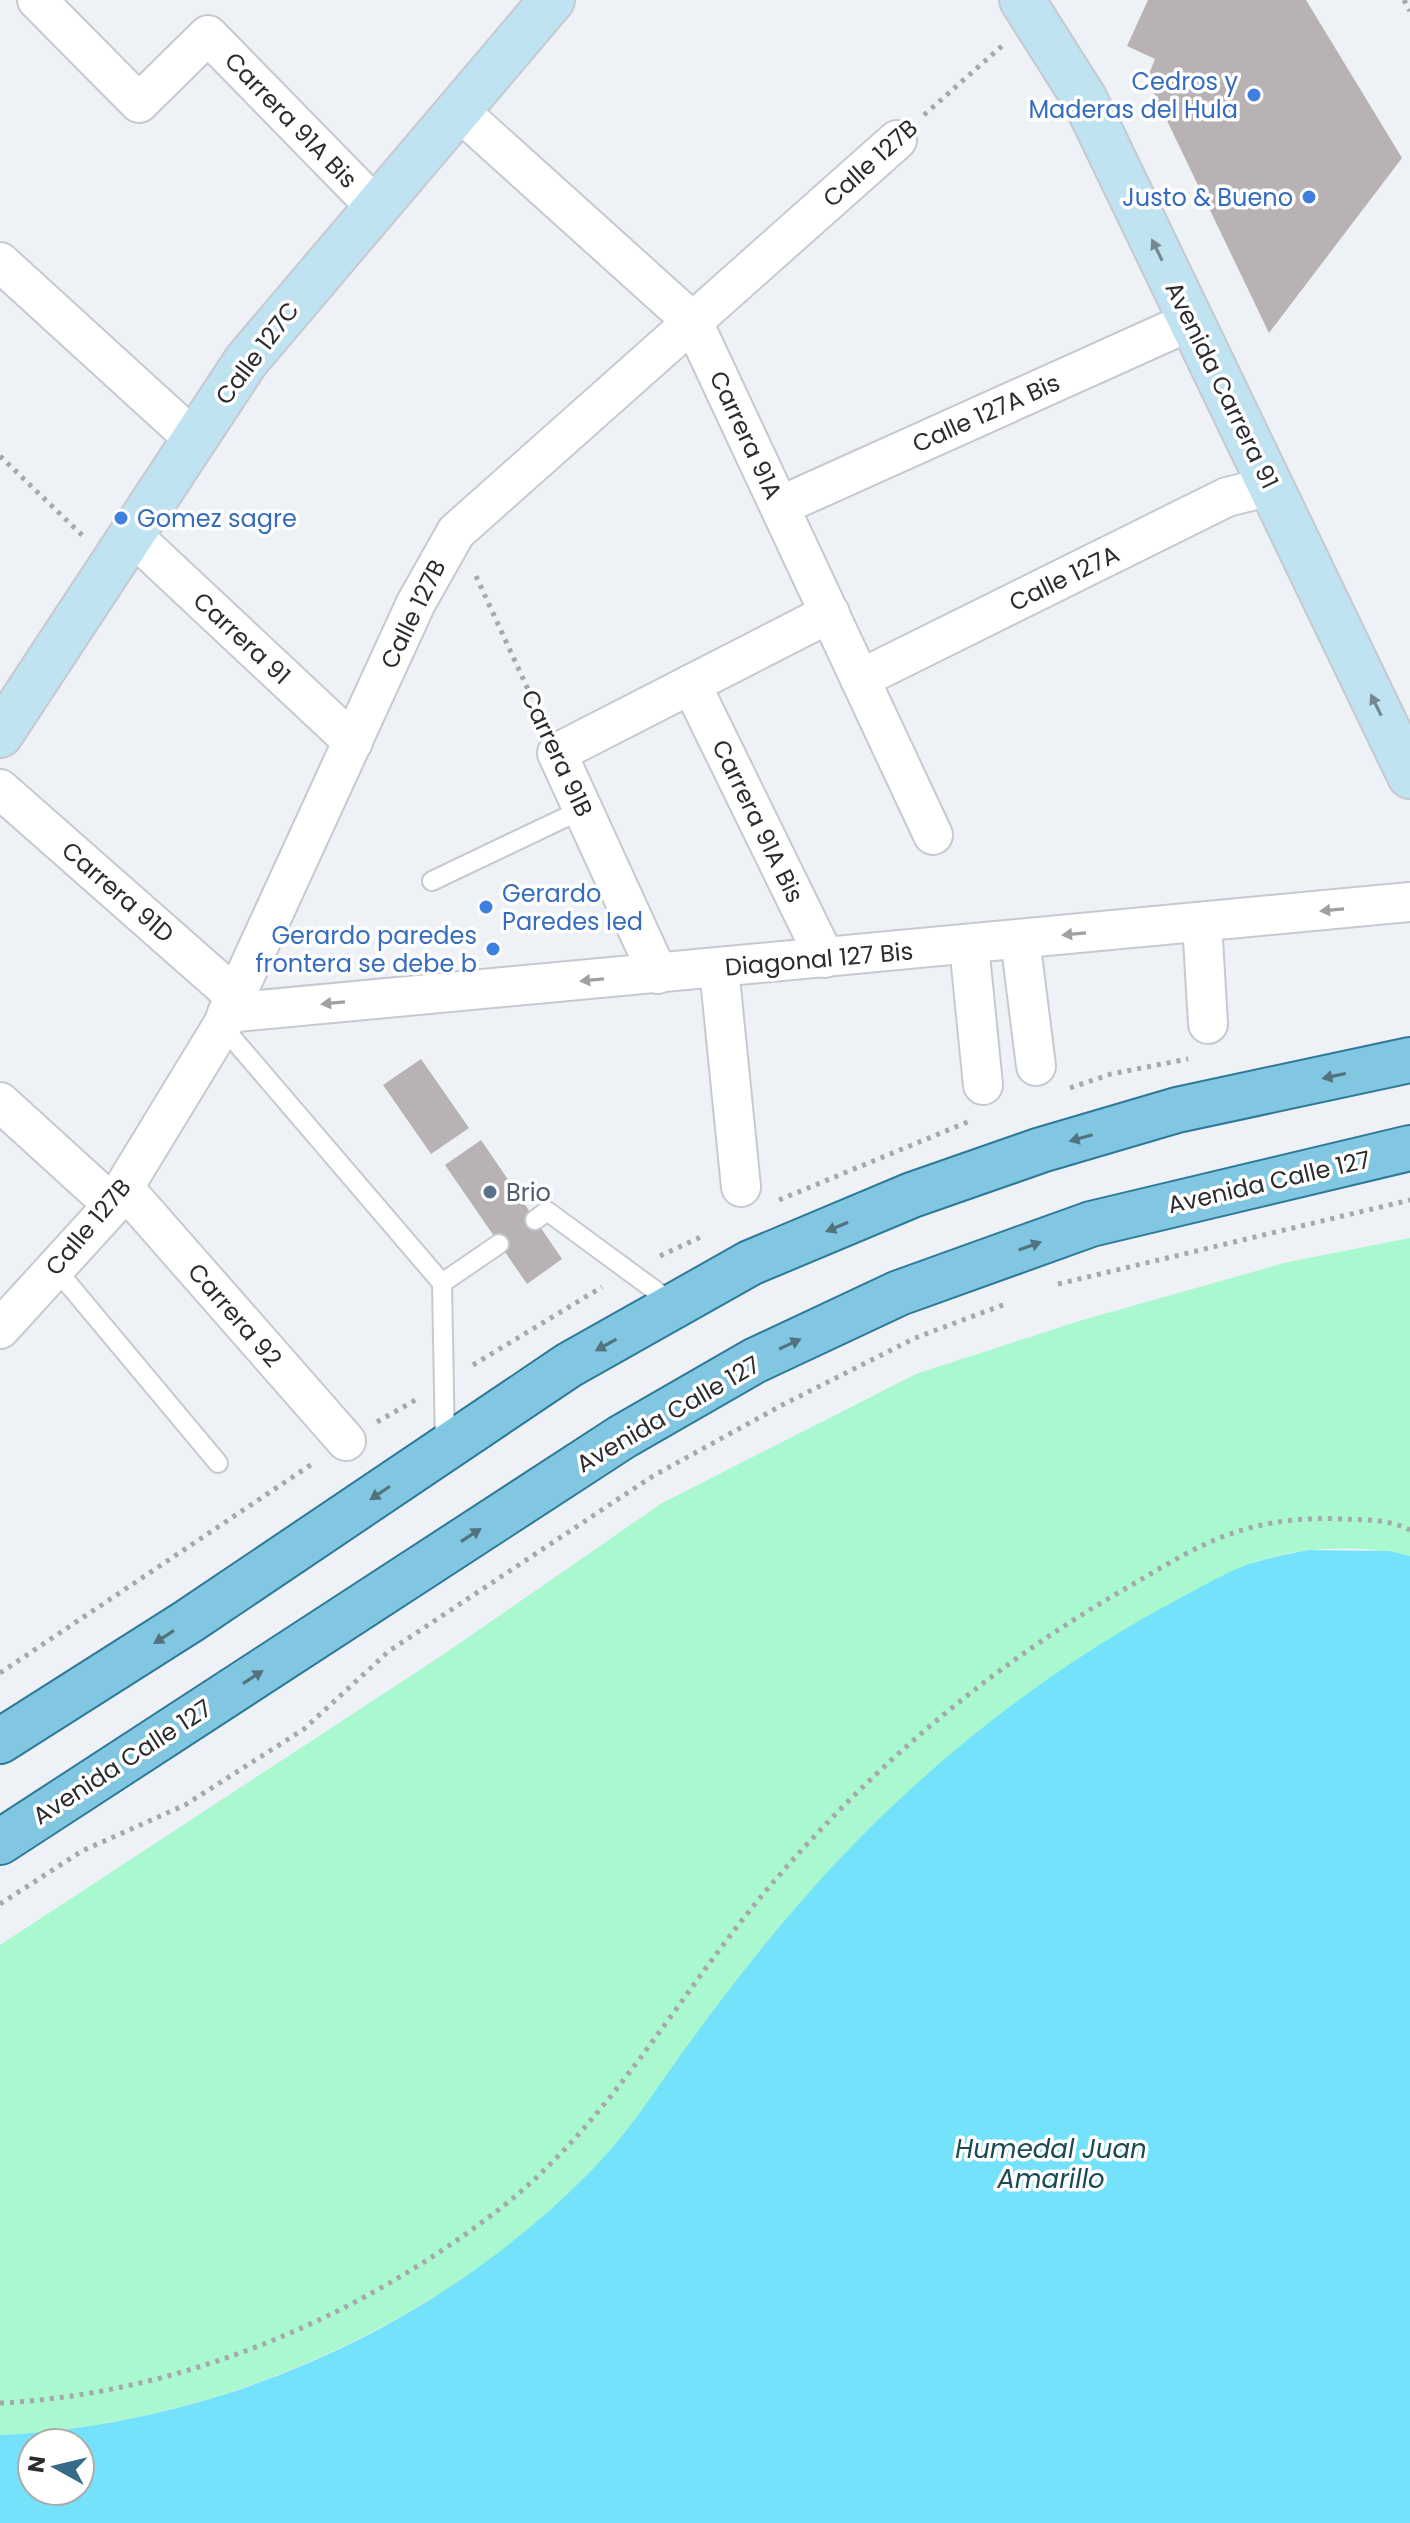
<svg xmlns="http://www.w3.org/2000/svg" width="1410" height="2523" viewBox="0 0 1410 2523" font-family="Poppins,sans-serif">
<rect width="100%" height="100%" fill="#eef2f7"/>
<!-- green -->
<path fill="#aaf8cf" d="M1410,1238V1556C1358,1544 1297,1546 1247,1565C1215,1577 1185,1598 1155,1615C984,1707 853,1834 733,1985C699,2028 671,2076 637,2120C602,2164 558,2209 514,2242C365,2355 187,2426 0,2435V1945L444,1654L662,1503L916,1374L1079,1321L1288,1262Z"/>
<!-- water -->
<path fill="#74e2fb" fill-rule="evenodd" d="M1309,1550L1389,1551L1410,1556V2523H0V2435C221,2424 437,2328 592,2170C627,2134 653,2094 682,2053C717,2005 754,1956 793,1911C896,1790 1020,1687 1158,1610C1187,1595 1216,1577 1246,1565C1266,1558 1289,1554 1309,1550ZM32,2443H80V2491H32Z"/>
<!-- building -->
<g fill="#b9b2b4">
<polygon points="1148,0 1306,0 1402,158 1269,333 1147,79 1155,59 1127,46"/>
<polygon points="421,1059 469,1128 431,1154 383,1085"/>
<polygon points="481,1140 562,1259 527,1284 445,1165"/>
</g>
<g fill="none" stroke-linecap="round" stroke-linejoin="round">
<!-- lane casing -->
<g stroke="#c6c9cf" stroke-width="22">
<g id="lane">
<polyline points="432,881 583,809"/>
<polyline points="222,1026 442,1283 445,1446"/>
<polyline points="535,1220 547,1211 675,1305"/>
<polyline points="55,1268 218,1463"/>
<polyline points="442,1283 499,1244"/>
</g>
</g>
<!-- street casing -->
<g stroke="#c6c9cf" stroke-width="42">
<g id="street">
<polyline points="37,0 139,103 208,35 376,207"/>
<polyline points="458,110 693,322 933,835"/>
<polyline points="0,262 195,440"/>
<polyline points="780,506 1191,321"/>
<polyline points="132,535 353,742"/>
<polyline points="860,679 1227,497 1271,486"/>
<polyline points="691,684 825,958"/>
<polyline points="0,789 235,996"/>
<polyline points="1202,922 1208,1024"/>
<polyline points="1020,939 1036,1066"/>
<polyline points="969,945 983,1085"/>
<polyline points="719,968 741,1187"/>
<polyline points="658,974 557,753 830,613"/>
<polyline points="227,1013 1410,902"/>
<polyline points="0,1102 113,1205"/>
<polyline points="124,1188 346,1441"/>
<polyline points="0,1329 113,1205 222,1026 416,603 456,532 897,140"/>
</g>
</g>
<!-- secondary casing -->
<g stroke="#c6c9cf" stroke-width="48">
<g id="secondary">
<polyline points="1022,0 1084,98 1410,776"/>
<polyline points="0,735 246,361 552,0"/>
</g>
</g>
<!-- primary casing -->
<g stroke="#2d7997" stroke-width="48">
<g id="primary">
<polyline points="0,1741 189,1621 569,1365 750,1263 912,1195 1041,1150 1177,1110 1410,1060"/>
<polyline points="0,1842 622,1437 754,1361 899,1293 1091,1224 1410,1148"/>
</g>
</g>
<!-- path -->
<g stroke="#a5a8ac" stroke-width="5" stroke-dasharray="4 6" stroke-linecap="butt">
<polyline points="1404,0 1410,11"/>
<polyline points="924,115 1003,45"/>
<polyline points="0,456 83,536"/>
<polyline points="476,576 542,720"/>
<polyline points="1070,1088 1111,1074 1188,1059"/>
<polyline points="779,1200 970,1121"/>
<polyline points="660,1256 705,1235"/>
<polyline points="1058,1284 1410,1200"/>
<polyline points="473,1365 602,1287"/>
<polyline points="377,1422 417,1399"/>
<polyline points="0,1673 315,1462"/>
<polyline points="0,1904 82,1851 185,1805 304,1729 389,1651 653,1476 784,1404 915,1338 1008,1303"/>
<path d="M0,2403C179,2394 355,2320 497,2211C613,2122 681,1988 776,1879C877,1762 996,1662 1130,1586C1162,1567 1196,1546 1230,1534C1267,1521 1304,1517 1342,1519C1365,1520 1389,1519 1410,1530"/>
</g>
<!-- lane -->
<use href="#lane" stroke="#fff" stroke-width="18"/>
<!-- street -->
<use href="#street" stroke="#fff" stroke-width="38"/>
<!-- secondary -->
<use href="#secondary" stroke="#c0e3f1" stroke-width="44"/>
<!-- primary -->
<use href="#primary" stroke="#82c7e2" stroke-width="44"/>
</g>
<!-- one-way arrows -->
<defs><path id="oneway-solid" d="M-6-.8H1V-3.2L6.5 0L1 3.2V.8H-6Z" transform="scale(2)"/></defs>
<g fill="#768890">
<use href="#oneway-solid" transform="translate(1157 250) rotate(-116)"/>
<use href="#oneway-solid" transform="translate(1376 705) rotate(-116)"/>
</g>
<g fill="#a0a0a1">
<use href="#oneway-solid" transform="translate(1332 910) rotate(175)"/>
<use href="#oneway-solid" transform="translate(1074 934) rotate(175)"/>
<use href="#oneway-solid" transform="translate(592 980) rotate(175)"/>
<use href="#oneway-solid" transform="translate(333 1003) rotate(175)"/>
</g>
<g fill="#52727f">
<use href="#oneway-solid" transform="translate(1334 1076) rotate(168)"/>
<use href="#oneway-solid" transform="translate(1081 1138) rotate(164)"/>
<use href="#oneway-solid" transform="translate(837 1227) rotate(157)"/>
<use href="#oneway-solid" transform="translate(1030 1246) rotate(-20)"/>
<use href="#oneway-solid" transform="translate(790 1344) rotate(-25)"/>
<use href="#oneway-solid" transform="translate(606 1345) rotate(151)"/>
<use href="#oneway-solid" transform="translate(380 1493) rotate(146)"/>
<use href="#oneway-solid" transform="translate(471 1535) rotate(-33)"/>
<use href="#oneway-solid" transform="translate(164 1637) rotate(147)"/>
<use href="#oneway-solid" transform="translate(253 1677) rotate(-33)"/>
</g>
<!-- markers -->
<g fill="#3f7fe0" stroke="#fff" stroke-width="3">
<circle cx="1254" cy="95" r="8"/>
<circle cx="1309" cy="197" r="8"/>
<circle cx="121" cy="518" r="8"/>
<circle cx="486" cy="907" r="8"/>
<circle cx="493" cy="949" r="8"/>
</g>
<circle fill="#5c6f8a" stroke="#fff" stroke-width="3" cx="490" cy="1192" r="8"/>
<g text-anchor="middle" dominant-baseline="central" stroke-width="7" stroke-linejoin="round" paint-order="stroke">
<!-- shop labels -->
<g font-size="24" fill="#366cbe" stroke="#fff" text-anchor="end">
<text x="1238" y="81">Cedros y<tspan x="1238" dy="28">Maderas del Hula</tspan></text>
<text x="1293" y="197">Justo &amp; Bueno</text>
<text x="137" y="518" text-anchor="start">Gomez sagre</text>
<text x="502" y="893" text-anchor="start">Gerardo<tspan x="502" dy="28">Paredes Ied</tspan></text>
<text x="477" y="935">Gerardo paredes<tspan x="477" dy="28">frontera se debe b</tspan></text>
</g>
<!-- street labels -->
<g font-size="24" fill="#2b2c2e" stroke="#fff">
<text transform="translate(291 120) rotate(46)">Carrera 91A Bis</text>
<text transform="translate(870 163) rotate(-42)">Calle 127B</text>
<text transform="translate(257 353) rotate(-53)">Calle 127C</text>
<text transform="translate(1222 385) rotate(64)">Avenida Carrera 91</text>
<text transform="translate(986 413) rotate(-24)">Calle 127A Bis</text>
<text transform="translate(746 435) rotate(65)">Carrera 91A</text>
<text transform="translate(1064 578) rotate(-26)">Calle 127A</text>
<text transform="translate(413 614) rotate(-64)">Calle 127B</text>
<text transform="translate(242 638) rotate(43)">Carrera 91</text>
<text transform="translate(557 753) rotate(65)">Carrera 91B</text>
<text transform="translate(758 821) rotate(64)">Carrera 91A Bis</text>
<text transform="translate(118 892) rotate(41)">Carrera 91D</text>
<text transform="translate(819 959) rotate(-5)">Diagonal 127 Bis</text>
<text transform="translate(1269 1182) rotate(-13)">Avenida Calle 127</text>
<text transform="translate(88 1227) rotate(-50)">Calle 127B</text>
<text transform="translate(235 1315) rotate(49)">Carrera 92</text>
<text transform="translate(668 1414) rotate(-30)">Avenida Calle 127</text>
<text transform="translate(122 1762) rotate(-33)">Avenida Calle 127</text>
</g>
<!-- service labels -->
<g font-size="24" fill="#4e5e75" stroke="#fff" text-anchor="start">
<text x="506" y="1192">Brio</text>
</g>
<!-- water labels -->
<g font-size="26" font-style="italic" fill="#194a55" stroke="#fff">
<text x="1051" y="2149">Humedal Juan<tspan x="1051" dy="30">Amarillo</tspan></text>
</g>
</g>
<!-- north arrow -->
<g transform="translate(56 2467) rotate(278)"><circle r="38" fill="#ffffff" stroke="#aaabab" stroke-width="2"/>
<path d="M0-6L14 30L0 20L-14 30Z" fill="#376b87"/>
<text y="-12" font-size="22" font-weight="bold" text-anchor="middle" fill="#2b2c2e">N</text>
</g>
</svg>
